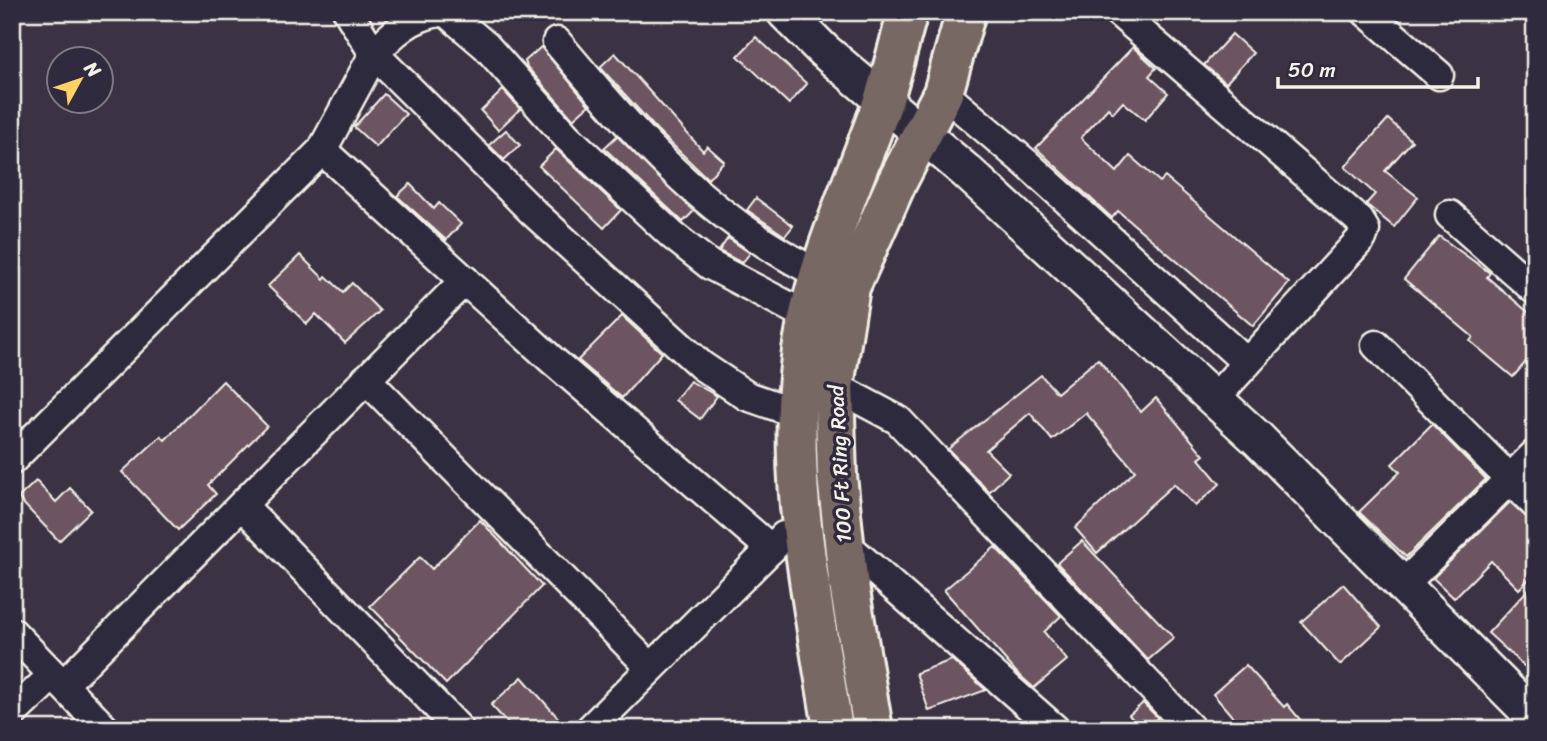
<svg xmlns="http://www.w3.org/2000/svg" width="1547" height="741" viewBox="0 0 1547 741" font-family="Sriracha,sans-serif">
<rect width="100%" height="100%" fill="#3b3244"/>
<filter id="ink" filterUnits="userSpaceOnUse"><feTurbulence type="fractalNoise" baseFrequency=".0143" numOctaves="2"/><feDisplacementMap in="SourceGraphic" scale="14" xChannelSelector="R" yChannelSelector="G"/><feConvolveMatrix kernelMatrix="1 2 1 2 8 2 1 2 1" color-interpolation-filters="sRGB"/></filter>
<g filter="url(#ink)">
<!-- building -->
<g fill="#6c5460" stroke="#f4f1e8" stroke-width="2">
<polygon points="1232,34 1253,53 1226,83 1204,65"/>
<polygon points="756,37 807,84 789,104 738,56"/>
<polygon points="541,47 589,105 573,119 527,67 525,61"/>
<polygon points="1133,47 1156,68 1149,76 1168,93 1145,120 1123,102 1113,113 1108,108 1081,138 1117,172 1130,156 1160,182 1165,177 1289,283 1253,326 1118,211 1112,218 1036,148"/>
<polygon points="615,53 703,151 707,146 724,161 708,179 657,130 600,67"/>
<polygon points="503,90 520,109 498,130 481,111"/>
<polygon points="384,94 406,114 376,147 354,127"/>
<polygon points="1388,119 1412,141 1385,171 1418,197 1394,227 1366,204 1375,194 1345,167"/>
<polygon points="506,130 520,145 504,160 489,145"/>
<polygon points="617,136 694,211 683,222 604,148"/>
<polygon points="556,149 621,210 604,228 539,166"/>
<polygon points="410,184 434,209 439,203 461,224 446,240 397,196"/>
<polygon points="756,198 793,226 785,236 747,210"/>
<polygon points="1439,236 1490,273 1487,277 1535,318 1535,351 1513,377 1470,341 1473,337 1404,279"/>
<polygon points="728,238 750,253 742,263 719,251"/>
<polygon points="300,255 324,279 326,276 343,292 352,283 380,311 345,343 316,314 307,324 268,286"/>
<polygon points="622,316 662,353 622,398 578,360"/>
<polygon points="1098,359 1141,412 1156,398 1204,455 1199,459 1220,484 1195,506 1174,484 1097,553 1075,528 1135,471 1086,413 1052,440 1030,413 986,450 1009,473 989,492 948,449 1041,375 1057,393"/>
<polygon points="223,381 267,426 208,485 216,494 178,530 122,472 161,436 165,440"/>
<polygon points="690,381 717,396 700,419 675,400"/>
<polygon points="1432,424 1486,479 1406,557 1359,512 1400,472 1392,464"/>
<polygon points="36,481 56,502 70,488 91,510 59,541 18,498"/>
<polygon points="1510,502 1535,525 1535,573 1519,589 1491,561 1454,598 1433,578"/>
<polygon points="480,520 542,586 446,684 370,606 420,557 432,569"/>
<polygon points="1082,541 1174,638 1148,660 1057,563"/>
<polygon points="995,547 1061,616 1044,632 1067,660 1034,688 1016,672 944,590"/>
<polygon points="1535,582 1535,676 1488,633"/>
<polygon points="1343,584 1381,627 1340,665 1301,622"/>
<polygon points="952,660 986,690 929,711 916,673"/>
<polygon points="1246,665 1284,707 1287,704 1308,729 1243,729 1213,694"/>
<polygon points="522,677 568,729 513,729 491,705"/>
<polygon points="1143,703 1158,718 1141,729 1129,715"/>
</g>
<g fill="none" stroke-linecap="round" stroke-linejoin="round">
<!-- minor casing -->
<g stroke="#f4f1e8" stroke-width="33">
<g id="minor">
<path d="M440,12C412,16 392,33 374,54L534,213L702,366L747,396L799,414"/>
<polyline points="446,12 486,46 567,137 672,235 710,265 809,317"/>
<polyline points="1118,12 1359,220 1365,230 1362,238 1214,399"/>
<polyline points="1366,12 1439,75"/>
<path d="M557,42C636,136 706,218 819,274"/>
<polyline points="943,93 1026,163 1247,363"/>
<polyline points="322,150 552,360 771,549"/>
<polyline points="1450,215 1535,290"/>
<polyline points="1376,345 1535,504"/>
<polyline points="366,379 651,668"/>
<polyline points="834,386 898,420 1191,729"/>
<polyline points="12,460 322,150 374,54 348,12"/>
<polyline points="242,505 459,729"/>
<polyline points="844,543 1055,729"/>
<polyline points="1403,585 1535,454"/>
<polyline points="12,632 105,729"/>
<polyline points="63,685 465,280"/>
<polyline points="12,714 53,675"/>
<polyline points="590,729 784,536"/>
</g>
</g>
<!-- tertiary casing -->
<g stroke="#f4f1e8" stroke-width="40">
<polyline id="tertiary" points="785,12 823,50 967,172 1258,439 1535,718"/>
</g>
<!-- primary casing -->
<g stroke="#f4f1e8" stroke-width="44">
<g id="primary">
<path d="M833,729C814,605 784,477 802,350C815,264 853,185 882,104C892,74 899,43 908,12"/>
<polyline points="873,729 848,579 837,476 834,386 850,287 896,184 943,93 966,12"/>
</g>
</g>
<!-- minor -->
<use href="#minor" stroke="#2f2a3d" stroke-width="28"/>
<!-- tertiary -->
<use href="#tertiary" stroke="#2f2a3d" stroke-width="35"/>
<!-- primary -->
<use href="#primary" stroke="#776864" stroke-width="38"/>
</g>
</g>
<g text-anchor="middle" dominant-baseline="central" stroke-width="7" stroke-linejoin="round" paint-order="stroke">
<!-- street labels -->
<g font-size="21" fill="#f4f1e8" stroke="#2f2a3d">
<text transform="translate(840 464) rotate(-93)">100 Ft Ring Road</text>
</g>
</g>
<!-- margin -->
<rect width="1547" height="741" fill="none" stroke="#2f2a3d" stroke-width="42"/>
<rect x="21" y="21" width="1505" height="699" fill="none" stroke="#f4f1e8" stroke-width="2.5" filter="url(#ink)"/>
<!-- north arrow -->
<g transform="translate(80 80) rotate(50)"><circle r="33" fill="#2f2a3d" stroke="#7e7a81" stroke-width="2"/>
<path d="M0-5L12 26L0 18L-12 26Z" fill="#ffd166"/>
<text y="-10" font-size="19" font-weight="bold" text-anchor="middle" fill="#f4f1e8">N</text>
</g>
<!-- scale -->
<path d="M1278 77v10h200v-10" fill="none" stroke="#f4f1e8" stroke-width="3.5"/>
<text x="1288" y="77" font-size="21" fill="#f4f1e8" stroke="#2f2a3d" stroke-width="5" paint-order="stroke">50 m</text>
</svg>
